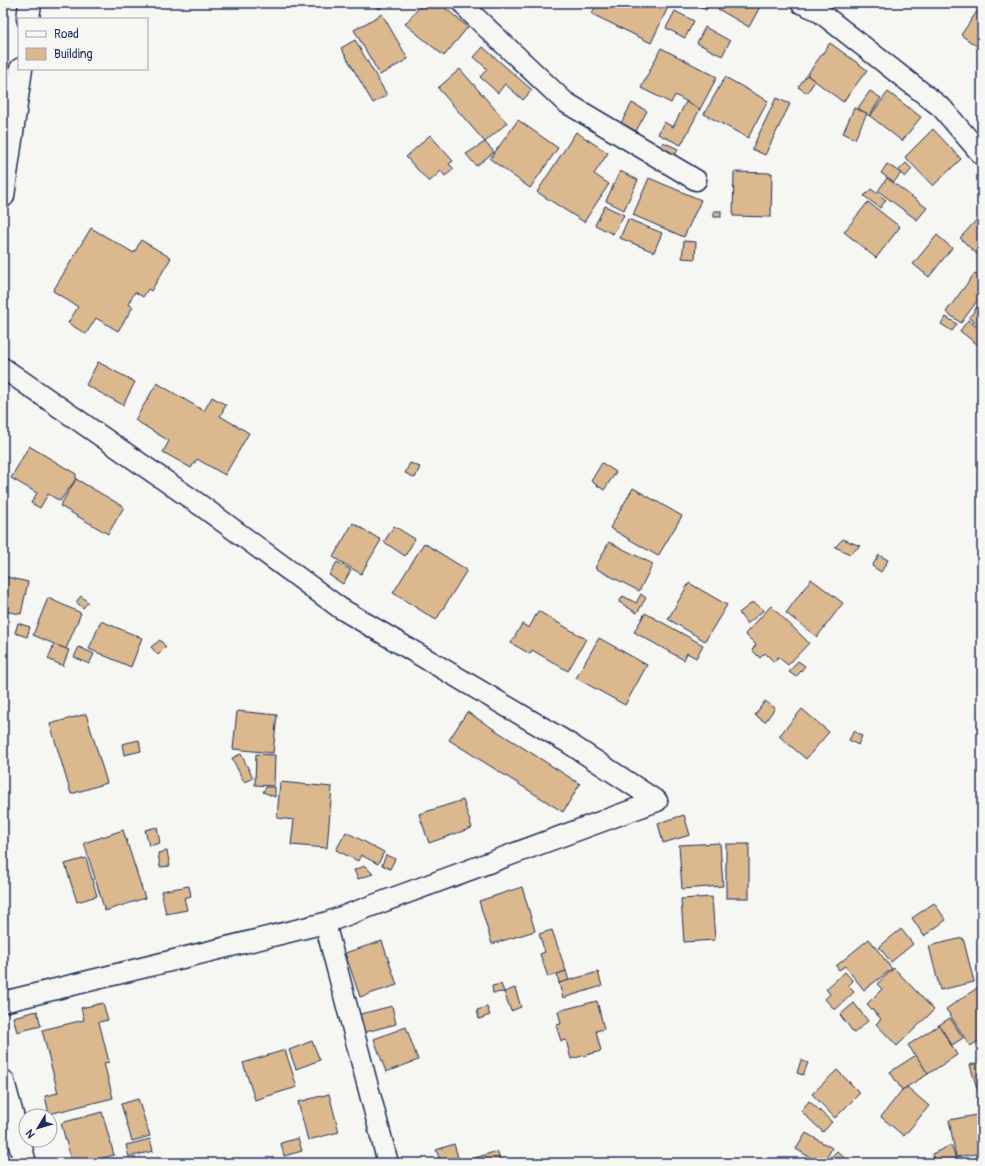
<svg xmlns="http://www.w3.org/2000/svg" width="985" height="1166" viewBox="0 0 985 1166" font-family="Pangolin,sans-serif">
<rect width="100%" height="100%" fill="#f6f6f2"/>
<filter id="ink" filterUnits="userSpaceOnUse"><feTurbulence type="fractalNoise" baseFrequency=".025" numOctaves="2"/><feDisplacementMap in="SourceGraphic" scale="8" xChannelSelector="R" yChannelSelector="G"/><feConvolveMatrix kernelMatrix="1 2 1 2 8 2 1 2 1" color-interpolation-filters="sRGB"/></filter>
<g filter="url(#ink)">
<!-- building -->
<g fill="#dbb88d" stroke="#1b2f5e">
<polygon points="368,3 384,3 380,9"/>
<polygon points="423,3 439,3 468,27 444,56 405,24"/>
<polygon points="597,3 670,3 651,43 592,14"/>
<polygon points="693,3 710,3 706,10"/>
<polygon points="722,3 762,3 749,27 718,9"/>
<polygon points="982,4 982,50 961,35"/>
<polygon points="675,11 694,21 685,38 666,28"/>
<polygon points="382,14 408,59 380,75 354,30"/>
<polygon points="705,27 730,41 722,56 697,43"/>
<polygon points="355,40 387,95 373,103 341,48"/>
<polygon points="830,43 867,70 843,102 807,75"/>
<polygon points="483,47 532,90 523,100 505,84 498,93 480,77 487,69 474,57"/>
<polygon points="661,48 717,77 700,109 675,95 671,103 641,88"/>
<polygon points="460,69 507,123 485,142 438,88"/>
<polygon points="807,75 815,81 807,93 798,87"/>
<polygon points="725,77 768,101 748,138 704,114"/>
<polygon points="870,91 881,98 869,116 858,108"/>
<polygon points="888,92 921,117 902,141 870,116"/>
<polygon points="776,98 790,104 765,155 752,149"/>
<polygon points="686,102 700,109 681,145 658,134 664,122 673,127"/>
<polygon points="632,103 647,111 636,131 621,123"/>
<polygon points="854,108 867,113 855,139 843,133"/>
<polygon points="518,120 558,148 530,188 490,159"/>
<polygon points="933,129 961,159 933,186 905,157"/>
<polygon points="576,132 608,153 594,174 609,184 584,222 537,192"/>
<polygon points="430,135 453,161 449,164 454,169 445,176 441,171 429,182 406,157"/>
<polygon points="485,142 494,152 476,166 466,154"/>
<polygon points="663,142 678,149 674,157 659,149"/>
<polygon points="906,163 912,169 905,177 898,171"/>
<polygon points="887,164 901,173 894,182 881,173"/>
<polygon points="620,171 638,180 624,210 606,201"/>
<polygon points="734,172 772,173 771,217 733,216"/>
<polygon points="649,178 701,200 684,237 633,215"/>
<polygon points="887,178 927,208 917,220 878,191"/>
<polygon points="871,189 886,200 880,208 864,196"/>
<polygon points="868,202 900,227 876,258 844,232"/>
<polygon points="605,206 624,215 613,234 595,225"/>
<rect x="714" y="211" width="7" height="6"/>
<polygon points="982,214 982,256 981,258 960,238"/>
<polygon points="628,219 662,233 654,252 620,238"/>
<polygon points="91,228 134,253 141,240 171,258 151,291 148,289 143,297 135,292 128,304 133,307 118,331 96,318 86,334 68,323 78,307 53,291"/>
<polygon points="937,235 952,248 929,277 913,264"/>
<polygon points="684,241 696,242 695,259 682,258"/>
<polygon points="975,273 982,278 982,294 961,323 946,312"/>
<polygon points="982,300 982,328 969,318"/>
<polygon points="946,317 957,324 952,331 941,324"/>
<polygon points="968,320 982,331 982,348 960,331"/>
<polygon points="98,362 135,382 123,405 86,385"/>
<polygon points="157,383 204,411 212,397 226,405 220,416 249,433 225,475 197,459 191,468 163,452 169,441 135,420"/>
<polygon points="29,446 76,474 76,479 60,501 48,494 40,508 31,503 37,493 11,478"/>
<polygon points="410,463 420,467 415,478 405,473"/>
<polygon points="602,463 616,472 604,490 591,481"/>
<polygon points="76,479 124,507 108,534 60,506"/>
<polygon points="633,488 682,516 658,556 610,528"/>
<polygon points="353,523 381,540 361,574 333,557"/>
<polygon points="394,526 415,539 405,556 384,542"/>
<polygon points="843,539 860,546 850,554 835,547"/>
<polygon points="609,542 653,564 639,591 595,568"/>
<polygon points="424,543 467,570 436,620 393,593"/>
<polygon points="879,555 888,560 881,572 872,566"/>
<polygon points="337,562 351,570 343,584 329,575"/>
<polygon points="3,576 28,582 21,614 3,611"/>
<polygon points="811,579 843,603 817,637 786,613"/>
<polygon points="689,583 727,605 705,641 668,619"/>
<polygon points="641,594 646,598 637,613 619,602 623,596 636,603"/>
<polygon points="81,596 88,602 83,608 76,602"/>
<polygon points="48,598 81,613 66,649 33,635"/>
<polygon points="753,602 764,610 747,624 739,613"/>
<polygon points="771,606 809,643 788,665 778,657 774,662 765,653 760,658 752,650 756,645 745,634"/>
<polygon points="538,611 586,639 568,671 532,650 530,654 511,643 522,624 529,628"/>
<polygon points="645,613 703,645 696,658 687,653 684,660 634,632"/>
<polygon points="101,621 142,638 131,667 89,649"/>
<polygon points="18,623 30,627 27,637 15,633"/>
<polygon points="599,638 647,665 625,705 576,678"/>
<polygon points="160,640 166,647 158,655 151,647"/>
<polygon points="54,644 69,650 63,666 48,659"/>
<polygon points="79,647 94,654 89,664 74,657"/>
<polygon points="798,661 805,666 796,677 789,672"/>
<polygon points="765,701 775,708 765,722 755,715"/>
<polygon points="802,709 829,732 806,759 779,736"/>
<polygon points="237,711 277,715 273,753 233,749"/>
<polygon points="467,712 580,784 563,812 449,740"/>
<polygon points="86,714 107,783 71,794 50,724"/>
<polygon points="854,731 862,736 858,745 849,740"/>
<polygon points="139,740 141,751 124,755 122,744"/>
<polygon points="241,754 253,778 244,782 232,758"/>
<polygon points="256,754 275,755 274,786 255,785"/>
<polygon points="280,782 332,787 327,848 291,845 294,820 277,818"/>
<polygon points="266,787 275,787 275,797 263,792"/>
<polygon points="463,800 472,828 429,843 419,814"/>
<polygon points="684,815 690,835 663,843 658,823"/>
<polygon points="157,827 160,843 149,846 145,830"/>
<polygon points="123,830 145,898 105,911 84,843"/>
<polygon points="346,832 384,852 378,864 361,855 358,861 336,850"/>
<polygon points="720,843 723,886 682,889 679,845"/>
<rect x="726" y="844" width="23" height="54"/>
<polygon points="167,851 170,866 160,867 158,853"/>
<polygon points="386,855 395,859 390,869 382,865"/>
<polygon points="86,858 97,896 77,902 65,864"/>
<polygon points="365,866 373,874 358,879 354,870"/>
<polygon points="189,886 191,896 184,898 187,910 166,914 161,891"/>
<polygon points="522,887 535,931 492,944 479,901"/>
<polygon points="712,897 715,940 684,942 681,899"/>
<polygon points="934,903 946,920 924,936 912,918"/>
<polygon points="901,929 913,944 891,962 879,947"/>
<polygon points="552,930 566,971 548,977 540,954 545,952 539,934"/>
<polygon points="963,938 974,982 940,990 929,946"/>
<polygon points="869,939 892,969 864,990 845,966 839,970 836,966"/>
<polygon points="382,941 397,985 360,997 345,953"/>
<polygon points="894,968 934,1010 897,1046 876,1024 881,1019 867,1004 882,989 877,984"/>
<polygon points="566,971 569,981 559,983 557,974"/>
<polygon points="598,972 602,986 563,998 559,983"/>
<polygon points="845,972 853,981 848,986 854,992 835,1010 825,999 830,994 826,989"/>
<polygon points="501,984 504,992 493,993 492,986"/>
<polygon points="980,986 982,989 982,1039 970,1046 946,1009"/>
<polygon points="515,988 521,1007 511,1011 504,992"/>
<polygon points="597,1001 604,1029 596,1031 601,1051 571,1059 566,1040 561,1041 556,1025 561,1024 558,1011"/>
<polygon points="103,1003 108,1020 99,1022 109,1062 104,1063 113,1098 49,1114 45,1096 58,1093 42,1030 84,1020 81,1008"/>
<polygon points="854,1003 868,1021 854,1033 840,1015"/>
<polygon points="392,1006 396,1024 358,1034 353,1016"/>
<polygon points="487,1007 490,1015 479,1019 477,1010"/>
<polygon points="37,1011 41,1026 17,1032 13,1017"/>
<polygon points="950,1018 963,1038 952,1045 939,1025"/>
<polygon points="939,1025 957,1055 928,1074 908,1045"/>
<polygon points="406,1027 418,1060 386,1072 374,1039"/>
<polygon points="312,1041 320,1060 296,1069 289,1050"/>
<polygon points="285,1050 297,1087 255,1100 243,1063"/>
<polygon points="916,1055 928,1074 902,1090 890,1072"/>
<polygon points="801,1060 808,1063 803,1075 797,1073"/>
<polygon points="982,1062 982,1105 970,1065"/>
<polygon points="837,1070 860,1093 835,1118 812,1094"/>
<polygon points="907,1087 929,1106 904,1136 881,1117 902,1090"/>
<polygon points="329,1094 339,1132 308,1140 298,1102"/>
<polygon points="138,1099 150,1136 132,1141 121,1104"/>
<polygon points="809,1101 832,1122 823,1132 801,1111"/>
<polygon points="102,1112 114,1155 85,1163 72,1163 61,1123"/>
<polygon points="982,1114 982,1153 956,1157 949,1120"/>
<polygon points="806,1133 832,1148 824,1163 819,1163 796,1149"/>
<polygon points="298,1138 302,1151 284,1156 281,1143"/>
<polygon points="150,1139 153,1151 129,1157 126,1145"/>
<polygon points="454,1144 458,1157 441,1162 436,1150"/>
<polygon points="951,1145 958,1163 936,1163 932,1154"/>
<polygon points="497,1151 501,1163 473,1163 472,1159"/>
<polygon points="837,1151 850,1163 825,1163"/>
</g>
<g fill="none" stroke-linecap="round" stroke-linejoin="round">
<!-- minor casing -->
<g stroke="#1b2f5e" stroke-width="23">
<g id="minor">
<polyline points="463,3 471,13 565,102 696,180"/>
<polyline points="801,3 817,10 942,108 982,155"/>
<polyline points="3,368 203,507 340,608 567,742 657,801"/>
<polyline points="325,923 388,1163"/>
<polyline points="3,1002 325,923 657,801"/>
</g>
</g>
<!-- trunk casing -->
<g stroke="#1b2f5e" stroke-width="25">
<g id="trunk">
<polyline points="28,19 30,3"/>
<polyline points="3,196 21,69"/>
<polyline points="3,1081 25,1163"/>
</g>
</g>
<!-- minor -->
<use href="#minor" stroke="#f6f6f2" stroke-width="20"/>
<!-- trunk -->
<use href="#trunk" stroke="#f6f6f2" stroke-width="22"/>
</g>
</g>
<!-- margin -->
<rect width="985" height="1166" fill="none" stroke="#f6f6f2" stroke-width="16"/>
<rect x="8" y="8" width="969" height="1150" fill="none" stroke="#1b2f5e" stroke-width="1.5" filter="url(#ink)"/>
<!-- legend -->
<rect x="18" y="18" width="130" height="52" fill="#f6f6f2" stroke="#9ea6b7"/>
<rect x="26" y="31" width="20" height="6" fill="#f6f6f2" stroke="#9ea6b7"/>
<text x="54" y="38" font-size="12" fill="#1b2f5e">Road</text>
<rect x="26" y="48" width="20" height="12" fill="#dbb88d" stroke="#9ea6b7"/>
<text x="54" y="58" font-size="12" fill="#1b2f5e">Building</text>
<!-- north arrow -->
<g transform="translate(38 1128) rotate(232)"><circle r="19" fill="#f6f6f2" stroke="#9ea6b7"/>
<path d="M0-3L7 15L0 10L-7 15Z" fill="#1b2f5e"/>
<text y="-6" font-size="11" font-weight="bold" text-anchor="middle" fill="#1b2f5e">N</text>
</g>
</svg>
